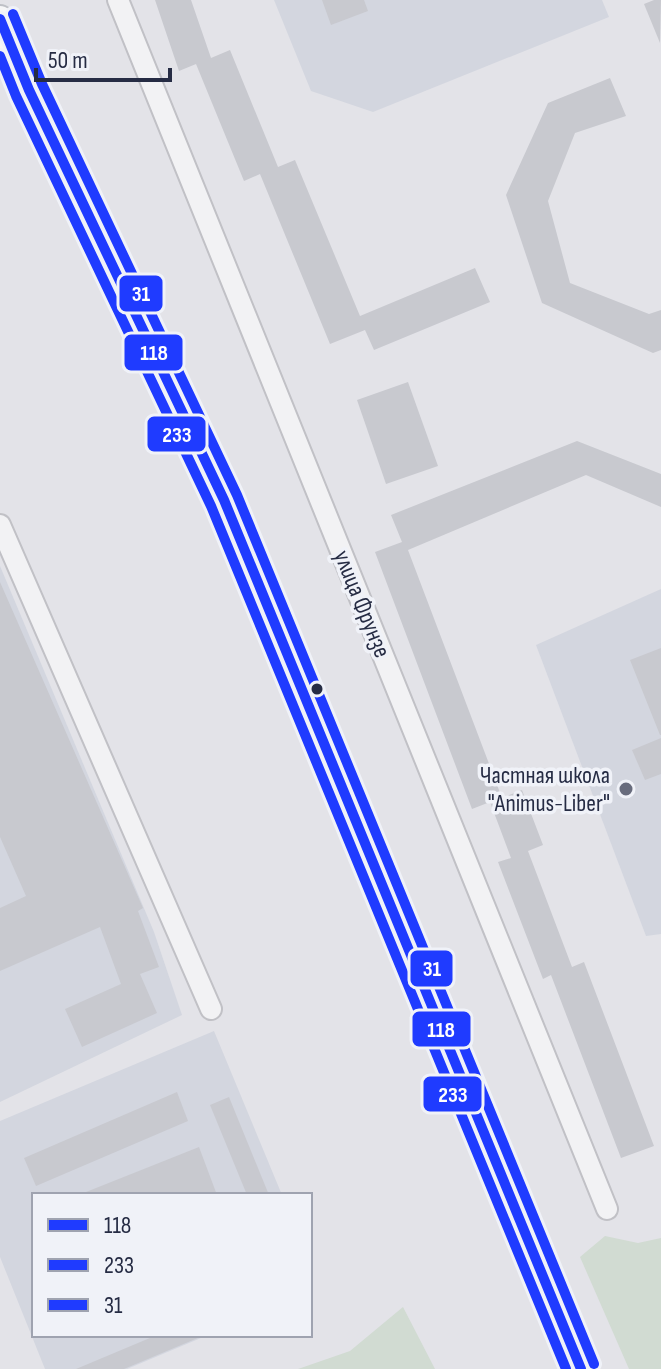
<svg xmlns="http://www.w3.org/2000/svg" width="661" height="1369" viewBox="0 0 661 1369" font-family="'Sofia Sans Condensed',sans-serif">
<rect width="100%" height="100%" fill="#e3e3e8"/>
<!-- built -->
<g fill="#d3d6df">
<polygon points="274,0 602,0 609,17 373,112 311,91"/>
<polygon points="0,566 154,932 182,1015 0,1102"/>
<polygon points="661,589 661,934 646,936 536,645"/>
<polygon points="214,1031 282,1195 34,1195 34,1335 208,1335 127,1369 45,1369 0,1257 0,1121"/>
</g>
<!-- green -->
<g fill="#d1dbd2">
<polygon points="605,1236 638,1243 661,1238 661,1369 629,1369 580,1257"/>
<polygon points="403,1307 435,1369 298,1369 350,1351"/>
</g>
<!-- building -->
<g fill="#c8c9cf">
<polygon points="155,0 191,0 211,58 230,50 278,167 295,160 360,316 475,268 490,302 374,350 365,330 330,344 260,174 244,181 196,64 179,71"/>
<polygon points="322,0 364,0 368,11 331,25"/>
<polygon points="654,0 661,0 660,43 644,4"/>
<polygon points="610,78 626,116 575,133 548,201 570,283 649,314 661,310 661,350 653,353 542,303 506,195 548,103"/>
<polygon points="408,382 438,466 386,484 357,400"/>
<polygon points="577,441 661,474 661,507 586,475 408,550 502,798 522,790 543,845 528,851 572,967 584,962 654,1146 621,1158 551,975 543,979 498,862 511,858 490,802 472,809 375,552 402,542 391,515"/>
<polygon points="0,582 143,908 138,911 159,967 140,974 157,1013 82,1047 65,1009 121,984 100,927 0,971 0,908 26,896 0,837"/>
<polygon points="661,648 661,735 660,735 630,660"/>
<polygon points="661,738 661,774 645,780 632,750"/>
<polygon points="177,1092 188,1121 36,1186 24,1158"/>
<polygon points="229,1097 269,1195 247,1195 210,1105"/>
<polygon points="199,1147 217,1195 81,1195 81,1194"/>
<polygon points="157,1335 205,1335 124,1369 76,1369"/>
</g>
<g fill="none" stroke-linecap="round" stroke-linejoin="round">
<!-- minor casing -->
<g stroke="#c1c1c6" stroke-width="24">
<g id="minor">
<polyline points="118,0 607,1209"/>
<polyline points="0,525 211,1009"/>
</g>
</g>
<!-- major casing -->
<g stroke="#bec0c6" stroke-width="30">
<polyline id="major" points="0,19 29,90 224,500 581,1369"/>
</g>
<!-- minor -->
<use href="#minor" stroke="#f2f2f4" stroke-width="20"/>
<!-- major -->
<use href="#major" stroke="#f6f6f7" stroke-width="26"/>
<!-- bus-1 casing -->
<g stroke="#f0f2f8" stroke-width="16">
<polyline id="bus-1" points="0,19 29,90 224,500 581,1369"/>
</g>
<!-- bus-2 casing -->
<g stroke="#f0f2f8" stroke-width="16">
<polyline id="bus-2" points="0,56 16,96 211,506 566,1369"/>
</g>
<!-- bus-3 casing -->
<g stroke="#f0f2f8" stroke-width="16">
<polyline id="bus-3" points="13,14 42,84 237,495 594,1364"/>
</g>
<!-- bus-1 -->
<use href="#bus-1" stroke="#1f3bff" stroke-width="10"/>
<!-- bus-2 -->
<use href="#bus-2" stroke="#1f3bff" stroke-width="10"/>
<!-- bus-3 -->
<use href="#bus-3" stroke="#1f3bff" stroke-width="10"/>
</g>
<!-- markers -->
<circle fill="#262c44" stroke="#f0f2f8" stroke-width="3" cx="317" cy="689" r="7"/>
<circle fill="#686c7d" stroke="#f0f2f8" stroke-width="3" cx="626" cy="789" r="8"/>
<g text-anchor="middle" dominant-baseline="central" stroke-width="7" stroke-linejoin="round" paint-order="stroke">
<!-- street labels -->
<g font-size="24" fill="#262c44" stroke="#f0f2f8">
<text transform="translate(362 604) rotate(68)">улица Фрунзе</text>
</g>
<!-- poi labels -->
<g font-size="24" fill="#262c44" stroke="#f0f2f8" text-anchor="end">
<text x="610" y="775">Частная школа<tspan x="610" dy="28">"Animus-Liber"</tspan></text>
</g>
</g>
<g stroke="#f0f2f8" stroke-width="3">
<rect x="118" y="274" width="46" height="39" rx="8" fill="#1f3bff"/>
<rect x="123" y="333" width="61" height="39" rx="8" fill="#1f3bff"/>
<rect x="146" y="415" width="61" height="38" rx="8" fill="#1f3bff"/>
<rect x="409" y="949" width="45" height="39" rx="8" fill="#1f3bff"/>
<rect x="411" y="1010" width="61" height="38" rx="8" fill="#1f3bff"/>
<rect x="422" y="1075" width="61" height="38" rx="8" fill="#1f3bff"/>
</g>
<g font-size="22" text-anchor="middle" font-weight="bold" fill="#fff">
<text x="141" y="301">31</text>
<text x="154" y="360">118</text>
<text x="177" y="442">233</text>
<text x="432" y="976">31</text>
<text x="441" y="1037">118</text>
<text x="453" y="1102">233</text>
</g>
<!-- legend -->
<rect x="32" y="1193" width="280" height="144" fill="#f0f2f8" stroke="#9fa3b0" stroke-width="2"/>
<rect x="48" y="1219" width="40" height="12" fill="#1f3bff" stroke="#9fa3b0" stroke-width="2"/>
<text x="104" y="1233" font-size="24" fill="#262c44">118</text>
<rect x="48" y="1259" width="40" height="12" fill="#1f3bff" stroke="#9fa3b0" stroke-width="2"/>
<text x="104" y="1273" font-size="24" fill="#262c44">233</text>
<rect x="48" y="1299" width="40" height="12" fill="#1f3bff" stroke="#9fa3b0" stroke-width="2"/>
<text x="104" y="1313" font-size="24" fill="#262c44">31</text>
<!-- scale -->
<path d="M36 68v12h134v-12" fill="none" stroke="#262c44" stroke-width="4"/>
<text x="48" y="68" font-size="24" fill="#262c44" stroke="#f0f2f8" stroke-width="6" paint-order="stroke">50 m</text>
</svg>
